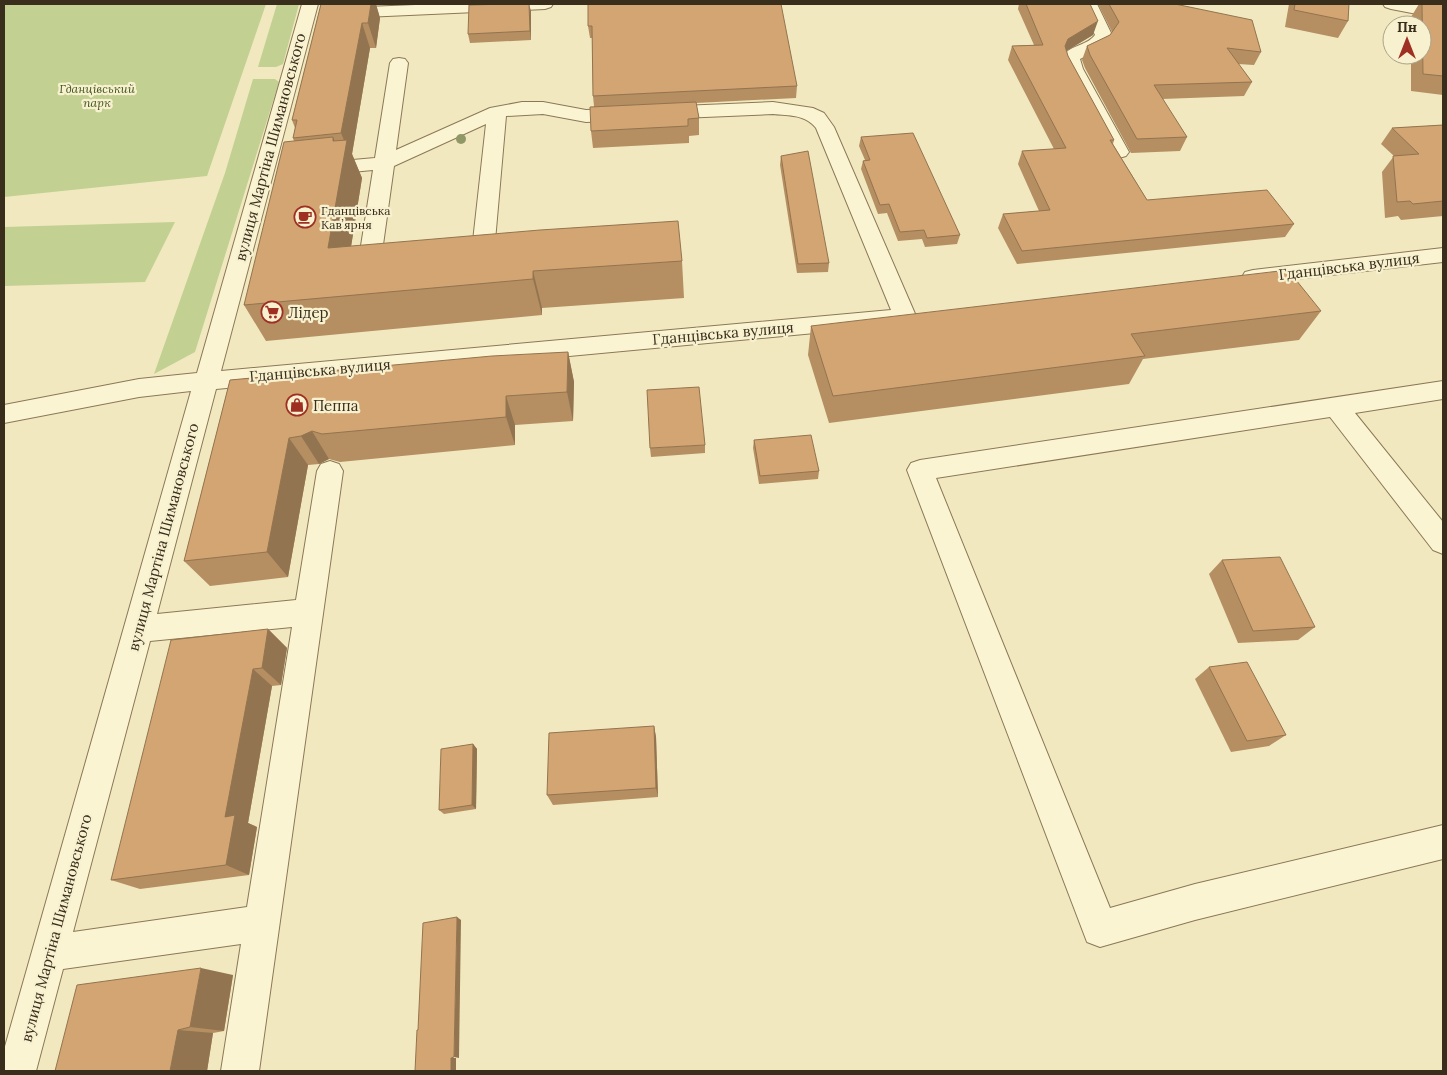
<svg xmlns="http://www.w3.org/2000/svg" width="1447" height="1075" viewBox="0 0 1447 1075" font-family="Lora,serif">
<rect width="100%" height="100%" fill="#f1e8bf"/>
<!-- green -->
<g fill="#c2d092">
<polygon points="4,4 266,4 207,176 4,197"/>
<polygon points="277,4 299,4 283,64 276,67 258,67"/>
<polygon points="253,79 275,79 279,82 195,352 154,374 225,173"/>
<polygon points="175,222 145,282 4,286 4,227"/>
</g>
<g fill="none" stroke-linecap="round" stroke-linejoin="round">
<!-- minor casing -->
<g stroke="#8b7856" stroke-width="2">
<g id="minor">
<path d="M302,4H318L221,371L891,310L816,128C805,114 789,116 773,114L586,122L543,114L506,116L495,241L492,246L484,248L476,246L473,241L486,124L394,166L382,252L379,257L371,259L363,257L360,252L373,170L319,175L312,173L309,169L312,165L319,163L375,158L390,63L393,59L399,58L405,59L408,63L396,150L490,108L522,102H543L586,110L773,102L813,108L824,113L834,127L916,316L913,322L900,325L216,389L157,614L296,600L317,471L321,464L330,461L339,464L343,471L259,1071H221L241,944L63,969L36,1071H4V1050L191,391L139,397L4,423V405L139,379L197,373ZM292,627L247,907L73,932L150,641Z"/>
<polygon points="440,4 553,4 551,7 545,9 342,18 336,16 334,13 336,10 342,8"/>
<path d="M1081,4H1097L1112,35L1104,47L1080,59L1083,69L1129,152L1126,156L1119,158L1112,156L1065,69L1062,59C1068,44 1086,47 1095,35Z"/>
<polygon points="1383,4 1415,4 1443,9 1443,19 1391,9 1385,7"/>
<polygon points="1443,248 1443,262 1253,284 1245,282 1242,277 1245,272 1253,270"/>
<polygon points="1443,381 1443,399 1355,413 1443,522 1443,554 1433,550 1330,417 936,478 1110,908 1195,884 1443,825 1443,859 1195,920 1100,947 1087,942 907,470 911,463 920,460"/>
</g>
</g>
<!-- minor -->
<use href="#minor" fill="#fbf4d3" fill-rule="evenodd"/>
</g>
<!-- trees -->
<circle fill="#919868" cx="461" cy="139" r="5"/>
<!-- wall -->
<g fill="#b58e62">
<polygon points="321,4 382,4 376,5 380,18 376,48 370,48 352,154 362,178 351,246 682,261 684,298 542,308 542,315 266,341 244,305 294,141 293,138 295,128 292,120"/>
<polygon points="588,4 797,86 796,98 696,103 699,118 699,135 689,136 689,143 593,148 591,131 594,106 593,96 592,38 590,38 588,26"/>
<polygon points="1019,4 1090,4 1093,35 1066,51 1068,56 1114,140 1113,144 1147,200 1294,224 1285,237 1017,264 998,228 1003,214 1039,211 1018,164 1022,151 1054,149 1008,60 1012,46 1034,45 1018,9"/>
<polygon points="1098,4 1175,4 1261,52 1254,65 1238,64 1252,82 1244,96 1162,99 1187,137 1180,151 1131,153 1085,68 1082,60 1087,46 1110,35 1112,32"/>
<polygon points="1289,4 1349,4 1348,21 1338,38 1285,27"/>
<polygon points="1419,4 1443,4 1443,95 1411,91 1411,55 1422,55 1422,25 1411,25 1411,17"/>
<polygon points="531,11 531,40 470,43 468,34"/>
<polygon points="1443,125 1443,216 1401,220 1398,216 1385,218 1382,172 1394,156 1381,144 1392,128"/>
<polygon points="861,137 960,235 957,244 925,247 922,239 898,241 887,213 878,214 861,169 863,161 865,160 859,146"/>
<polygon points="781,156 829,263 828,272 797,273 780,165"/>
<polygon points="1321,311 1299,340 1143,359 1129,384 829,423 808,355 811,326"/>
<polygon points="568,352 574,382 573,421 515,425 515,445 340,462 329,459 319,464 308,465 288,577 210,586 184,561 230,380"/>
<polygon points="754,440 819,471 818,479 759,484 753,448"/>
<polygon points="705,445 705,453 651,457 650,448"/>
<polygon points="1222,560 1315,627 1298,640 1238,643 1209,574"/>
<polygon points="268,629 287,648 281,685 272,686 248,823 257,827 249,875 140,889 111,880"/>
<polygon points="1209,667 1286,735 1269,746 1231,752 1195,679"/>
<polygon points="654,726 656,737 658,797 553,805 547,795"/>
<polygon points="473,744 477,749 476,809 444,814 439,810"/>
<polygon points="233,975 224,1031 213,1033 207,1071 55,1071"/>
</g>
<!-- shaded-wall -->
<g fill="#937450">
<polygon points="371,4 376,4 380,18 376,48 368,23"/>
<polygon points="529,4 531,11 531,40 530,31"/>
<polygon points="1098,21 1093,35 1063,53 1065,46 1068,39"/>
<polygon points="362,23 370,48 352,154 362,178 345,285 328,248 333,141 333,137 343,161 346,145 341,133"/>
<polygon points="533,271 542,308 542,315 533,279"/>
<polygon points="568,352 574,382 573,421 567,392"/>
<polygon points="506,396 515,425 515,445 506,417"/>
<polygon points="312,431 329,459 319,464 301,436"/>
<polygon points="289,438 308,465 288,577 267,552"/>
<polygon points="268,629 287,648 281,685 262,668"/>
<polygon points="253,669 272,686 248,823 257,827 249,875 226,865 225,817"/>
<polygon points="654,726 656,737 658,797 656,788"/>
<polygon points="473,744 477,749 476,809 472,805"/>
<polygon points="457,917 461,920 459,1058 454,1057"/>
<polygon points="201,968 233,975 224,1031 190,1027"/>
<polygon points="178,1030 213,1033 207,1071 170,1071"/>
<rect x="451" y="1058" width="5" height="13"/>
</g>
<!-- building -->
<g fill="#d2a572" stroke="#937450">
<polygon points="321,4 371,4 368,23 362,23 341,133 293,138 297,120 292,120"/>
<polygon points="507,4 529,4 530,31 468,34 469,5"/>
<polygon points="588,4 781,4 797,86 593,96 592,26 588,26"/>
<polygon points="1026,4 1090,4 1098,21 1068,39 1065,46 1068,56 1114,140 1110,140 1147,200 1267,190 1294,224 1022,251 1003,214 1050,210 1022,151 1066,148 1012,46 1043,45"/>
<polygon points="1109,4 1175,4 1252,20 1261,52 1227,48 1252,82 1154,85 1187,137 1137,139 1090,55 1087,46 1110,35 1119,22"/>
<polygon points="1295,4 1349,4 1348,21 1294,10"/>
<polygon points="1422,4 1443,4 1443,76 1423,74"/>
<polygon points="696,102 699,118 688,119 688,126 591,131 590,107"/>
<polygon points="1443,125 1443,201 1413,204 1410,201 1397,202 1393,156 1419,154 1392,128"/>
<polygon points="913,133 960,235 927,238 924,230 900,232 889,204 880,205 863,161 870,160 861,137"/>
<polygon points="333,137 333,141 347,140 328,248 540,230 678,221 682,261 533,271 533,279 244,305 284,142"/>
<polygon points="808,151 829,263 798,264 781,156"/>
<polygon points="1288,270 1321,311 1131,334 1145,356 833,396 811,326"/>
<polygon points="568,352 567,392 506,396 506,417 322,434 312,431 301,436 289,438 267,552 184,561 230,380 492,356"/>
<polygon points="699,387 705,445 650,448 647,390"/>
<polygon points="811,435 819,471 760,476 754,440"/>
<polygon points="1280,557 1315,627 1253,631 1222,560"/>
<polygon points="268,629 262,668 253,669 225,817 235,815 226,865 111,880 171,640"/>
<polygon points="1247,662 1286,735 1247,741 1209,667"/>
<polygon points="654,726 656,788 547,795 549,733"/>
<polygon points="473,744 472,805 439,810 441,749"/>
<polygon points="457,917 454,1057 451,1058 451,1071 415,1071 417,1030 418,1030 423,923"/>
<polygon points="201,968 190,1027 178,1030 170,1071 55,1071 77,985"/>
</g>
<!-- icons -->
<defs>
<g id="cafe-ring" transform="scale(1.125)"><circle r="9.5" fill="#f8f1cf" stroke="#9e2f22" stroke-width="1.5"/><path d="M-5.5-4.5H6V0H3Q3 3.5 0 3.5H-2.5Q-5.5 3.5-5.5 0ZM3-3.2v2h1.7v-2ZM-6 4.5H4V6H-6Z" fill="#9e2f22"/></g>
<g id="supermarket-ring" transform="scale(1.125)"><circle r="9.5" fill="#f8f1cf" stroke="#9e2f22" stroke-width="1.5"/><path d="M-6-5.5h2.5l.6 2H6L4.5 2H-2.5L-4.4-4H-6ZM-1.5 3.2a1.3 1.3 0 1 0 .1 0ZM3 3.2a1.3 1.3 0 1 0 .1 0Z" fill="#9e2f22"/></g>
<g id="shop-ring" transform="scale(1.125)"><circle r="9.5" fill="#f8f1cf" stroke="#9e2f22" stroke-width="1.5"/><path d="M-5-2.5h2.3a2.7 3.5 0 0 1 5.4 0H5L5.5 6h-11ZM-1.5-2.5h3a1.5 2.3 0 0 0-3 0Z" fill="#9e2f22"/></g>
</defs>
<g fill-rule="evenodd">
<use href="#cafe-ring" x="305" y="217"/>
<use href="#supermarket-ring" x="272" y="312"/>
<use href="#shop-ring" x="297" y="405"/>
</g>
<g text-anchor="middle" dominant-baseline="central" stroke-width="4.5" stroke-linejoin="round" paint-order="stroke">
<!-- far-park labels -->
<g font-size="12" font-style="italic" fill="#435721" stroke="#f8f1cf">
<text x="97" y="88">Гданцівський<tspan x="97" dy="14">парк</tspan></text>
</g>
<!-- far-poi labels -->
<g font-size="12" fill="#392d1c" stroke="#f8f1cf" text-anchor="start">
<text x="321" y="210">Гданцівська<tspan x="321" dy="14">Кавʼярня</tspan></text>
</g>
<!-- street labels -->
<g font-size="15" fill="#392d1c" stroke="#f8f1cf">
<text transform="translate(270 147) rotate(-75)">вулиця Мартіна Шимановського</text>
<text transform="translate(1349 266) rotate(-7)">Гданцівська вулиця</text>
<text transform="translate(723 333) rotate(-5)">Гданцівська вулиця</text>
<text transform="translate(320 370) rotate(-5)">Гданцівська вулиця</text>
<text transform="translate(163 537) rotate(-75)">вулиця Мартіна Шимановського</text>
<text transform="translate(56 928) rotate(-75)">вулиця Мартіна Шимановського</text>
</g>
<!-- poi labels -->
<g font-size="15" fill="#392d1c" stroke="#f8f1cf" text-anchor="start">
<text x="288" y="312">Лідер</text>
<text x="313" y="405">Пеппа</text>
</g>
</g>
<!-- border -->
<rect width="1447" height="1075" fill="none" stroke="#392d1c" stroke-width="10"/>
<!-- north arrow -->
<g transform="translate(1407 40)"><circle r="24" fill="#f8f1cf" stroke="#aca387"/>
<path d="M0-4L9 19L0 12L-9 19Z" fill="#9e2f22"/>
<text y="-8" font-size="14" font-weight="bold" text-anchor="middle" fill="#392d1c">Пн</text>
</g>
</svg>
